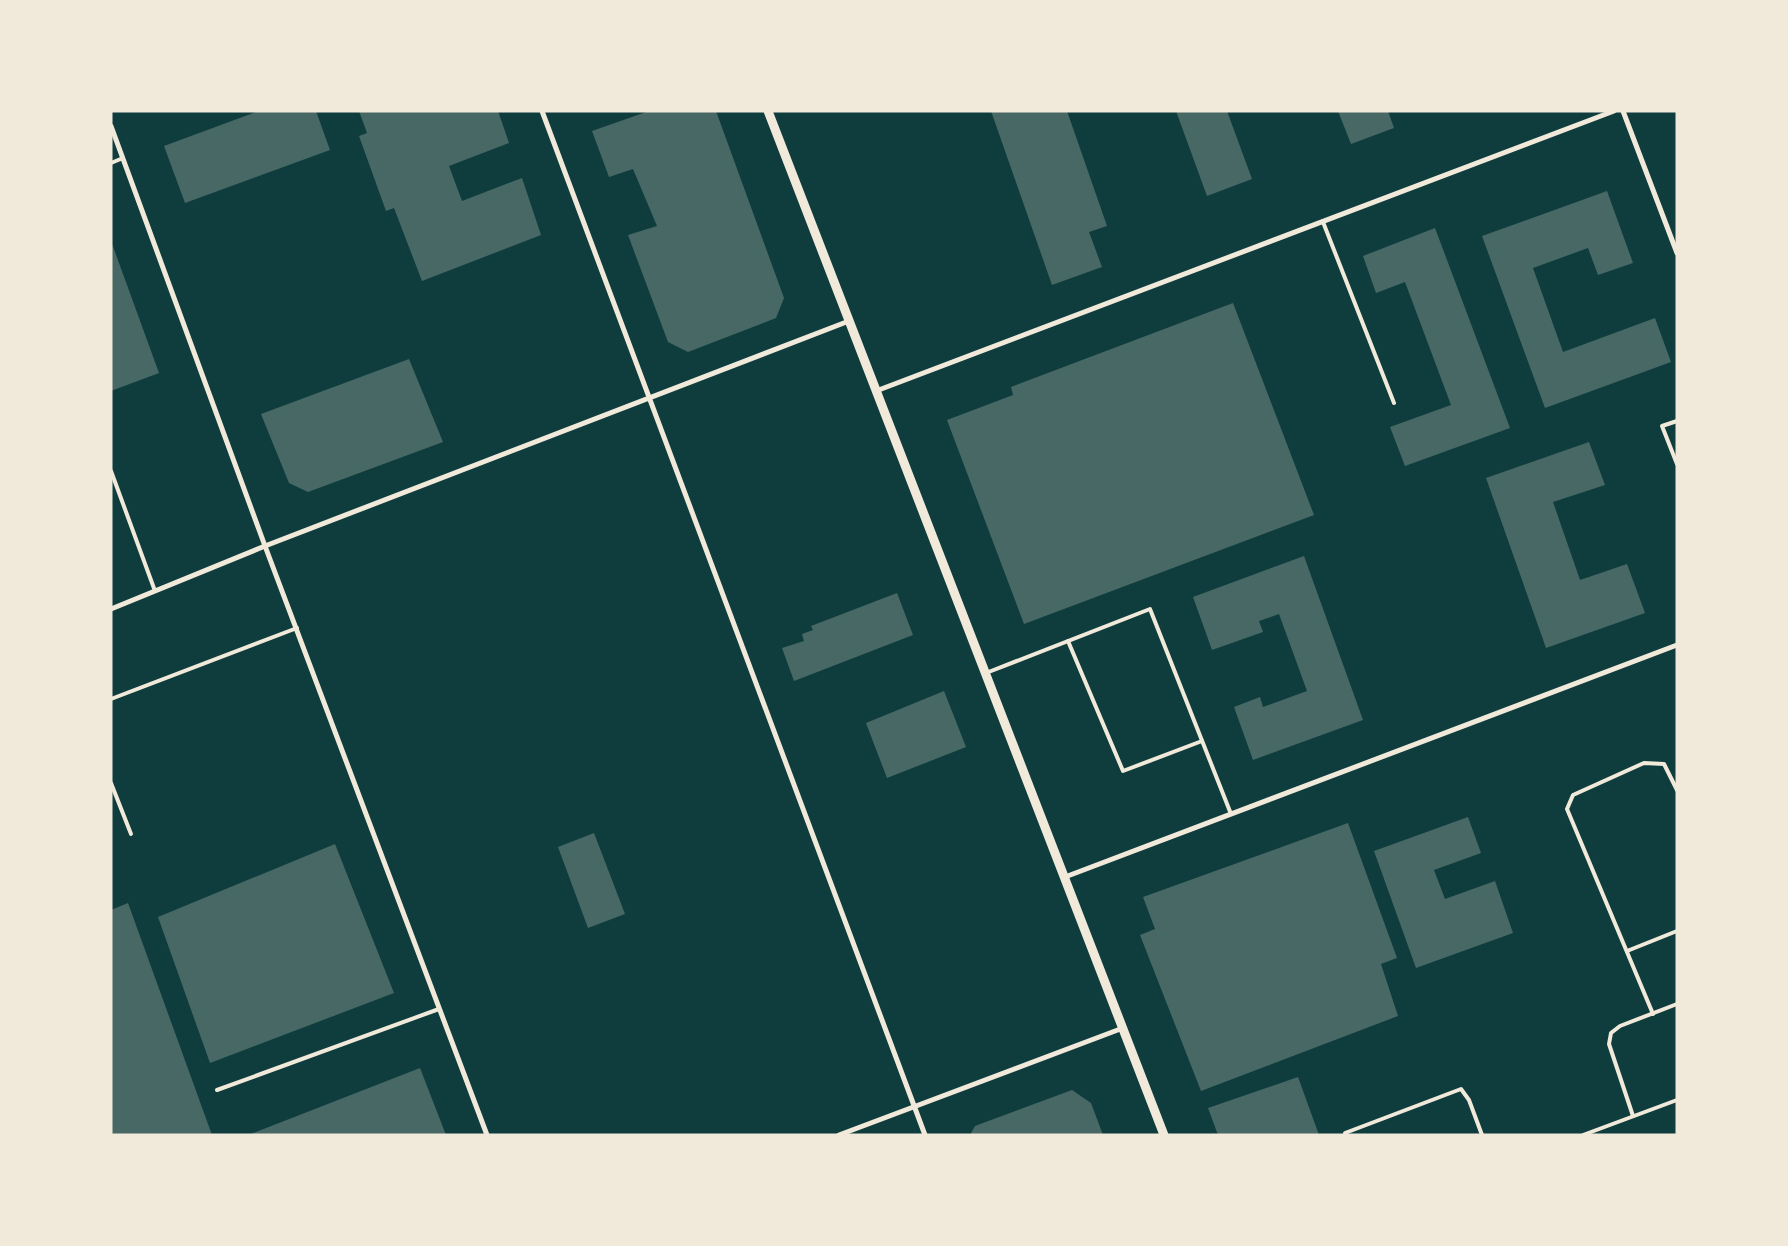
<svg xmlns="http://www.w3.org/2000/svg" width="1788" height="1246" viewBox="0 0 1788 1246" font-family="Figtree,sans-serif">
<rect width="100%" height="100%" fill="#0f3d3e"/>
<!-- building -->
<g fill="#486865">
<polygon points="259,111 316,111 330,150 185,203 164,146"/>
<polygon points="359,111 498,111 509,143 449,166 462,201 522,178 541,235 422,281 394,208 386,211 359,136 367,133"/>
<polygon points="649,111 716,111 784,298 776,318 688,352 668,342 628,235 657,226 633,169 609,177 592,131"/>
<polygon points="991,111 1067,111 1107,226 1089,232 1102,267 1052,285"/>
<polygon points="1176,111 1227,111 1252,179 1207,196"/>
<polygon points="1338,111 1388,111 1394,128 1351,144"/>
<polygon points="1607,191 1633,263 1598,275 1588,248 1533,268 1563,352 1655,318 1671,362 1545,408 1482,236"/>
<polygon points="1435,228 1510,428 1405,466 1390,427 1451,405 1405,282 1376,293 1363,256"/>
<polygon points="111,241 159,373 111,391"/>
<polygon points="1233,303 1314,515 1024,624 947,420 1013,395 1011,387"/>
<polygon points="409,359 443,442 308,492 289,483 261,414"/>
<polygon points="1589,442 1605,485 1553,502 1580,580 1627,564 1645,613 1546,648 1486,478"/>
<polygon points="1304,556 1363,720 1253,760 1234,707 1260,697 1263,707 1307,691 1279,614 1259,621 1263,632 1212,650 1193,597"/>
<polygon points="897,593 913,635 794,681 782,648 804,641 802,634 813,630 811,626"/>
<polygon points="944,691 966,747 887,778 866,723"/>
<polygon points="1468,817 1481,853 1434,870 1445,899 1495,881 1513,933 1416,968 1374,851"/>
<polygon points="1348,823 1397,958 1381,964 1398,1016 1201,1091 1140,935 1155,929 1143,897"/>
<polygon points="594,833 625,914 588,928 558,847"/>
<polygon points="335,844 394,993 210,1063 158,917"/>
<polygon points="128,903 212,1135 111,1135 111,910"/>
<polygon points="420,1068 446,1135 248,1135"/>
<polygon points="1298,1077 1319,1135 1218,1135 1208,1108"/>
<polygon points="1072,1090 1091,1103 1103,1135 970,1135 975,1126"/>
</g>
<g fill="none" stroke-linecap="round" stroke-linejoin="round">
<!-- service -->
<g stroke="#f1e9da" stroke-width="4">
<polyline points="111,163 123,158"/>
<polyline points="1323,222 1394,403"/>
<polyline points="1677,421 1662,426 1677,464"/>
<polyline points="111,471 155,591"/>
<polyline points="1068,641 1123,771 1202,741"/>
<polyline points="986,673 1150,609 1231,814"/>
<polyline points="111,699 297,628"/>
<polyline points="111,783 131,834"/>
<polyline points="1627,951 1677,931"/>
<polyline points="1653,1014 1567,809 1573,795 1644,763 1664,764 1677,790"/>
<polyline points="217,1090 439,1009"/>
<polyline points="1633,1116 1609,1044 1611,1033 1620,1026 1677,1004"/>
<polyline points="1345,1133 1461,1089 1469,1100 1482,1135"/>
<polyline points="1583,1135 1677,1100"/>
</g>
<!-- minor -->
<g stroke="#f1e9da" stroke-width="5">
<polyline points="542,111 925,1135"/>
<polyline points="1623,111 1677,253"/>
<polyline points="111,126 265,546 487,1135"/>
<polyline points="876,391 1614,111"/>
<polyline points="111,609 265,546 849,321"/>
<polyline points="1065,877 1677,645"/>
<polyline points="839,1135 1123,1028"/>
</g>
<!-- tertiary -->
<polyline stroke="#f1e9da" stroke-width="9" points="768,111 1164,1135"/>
</g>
<!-- border -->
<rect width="1788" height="1246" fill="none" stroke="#f1e9da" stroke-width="225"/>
</svg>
